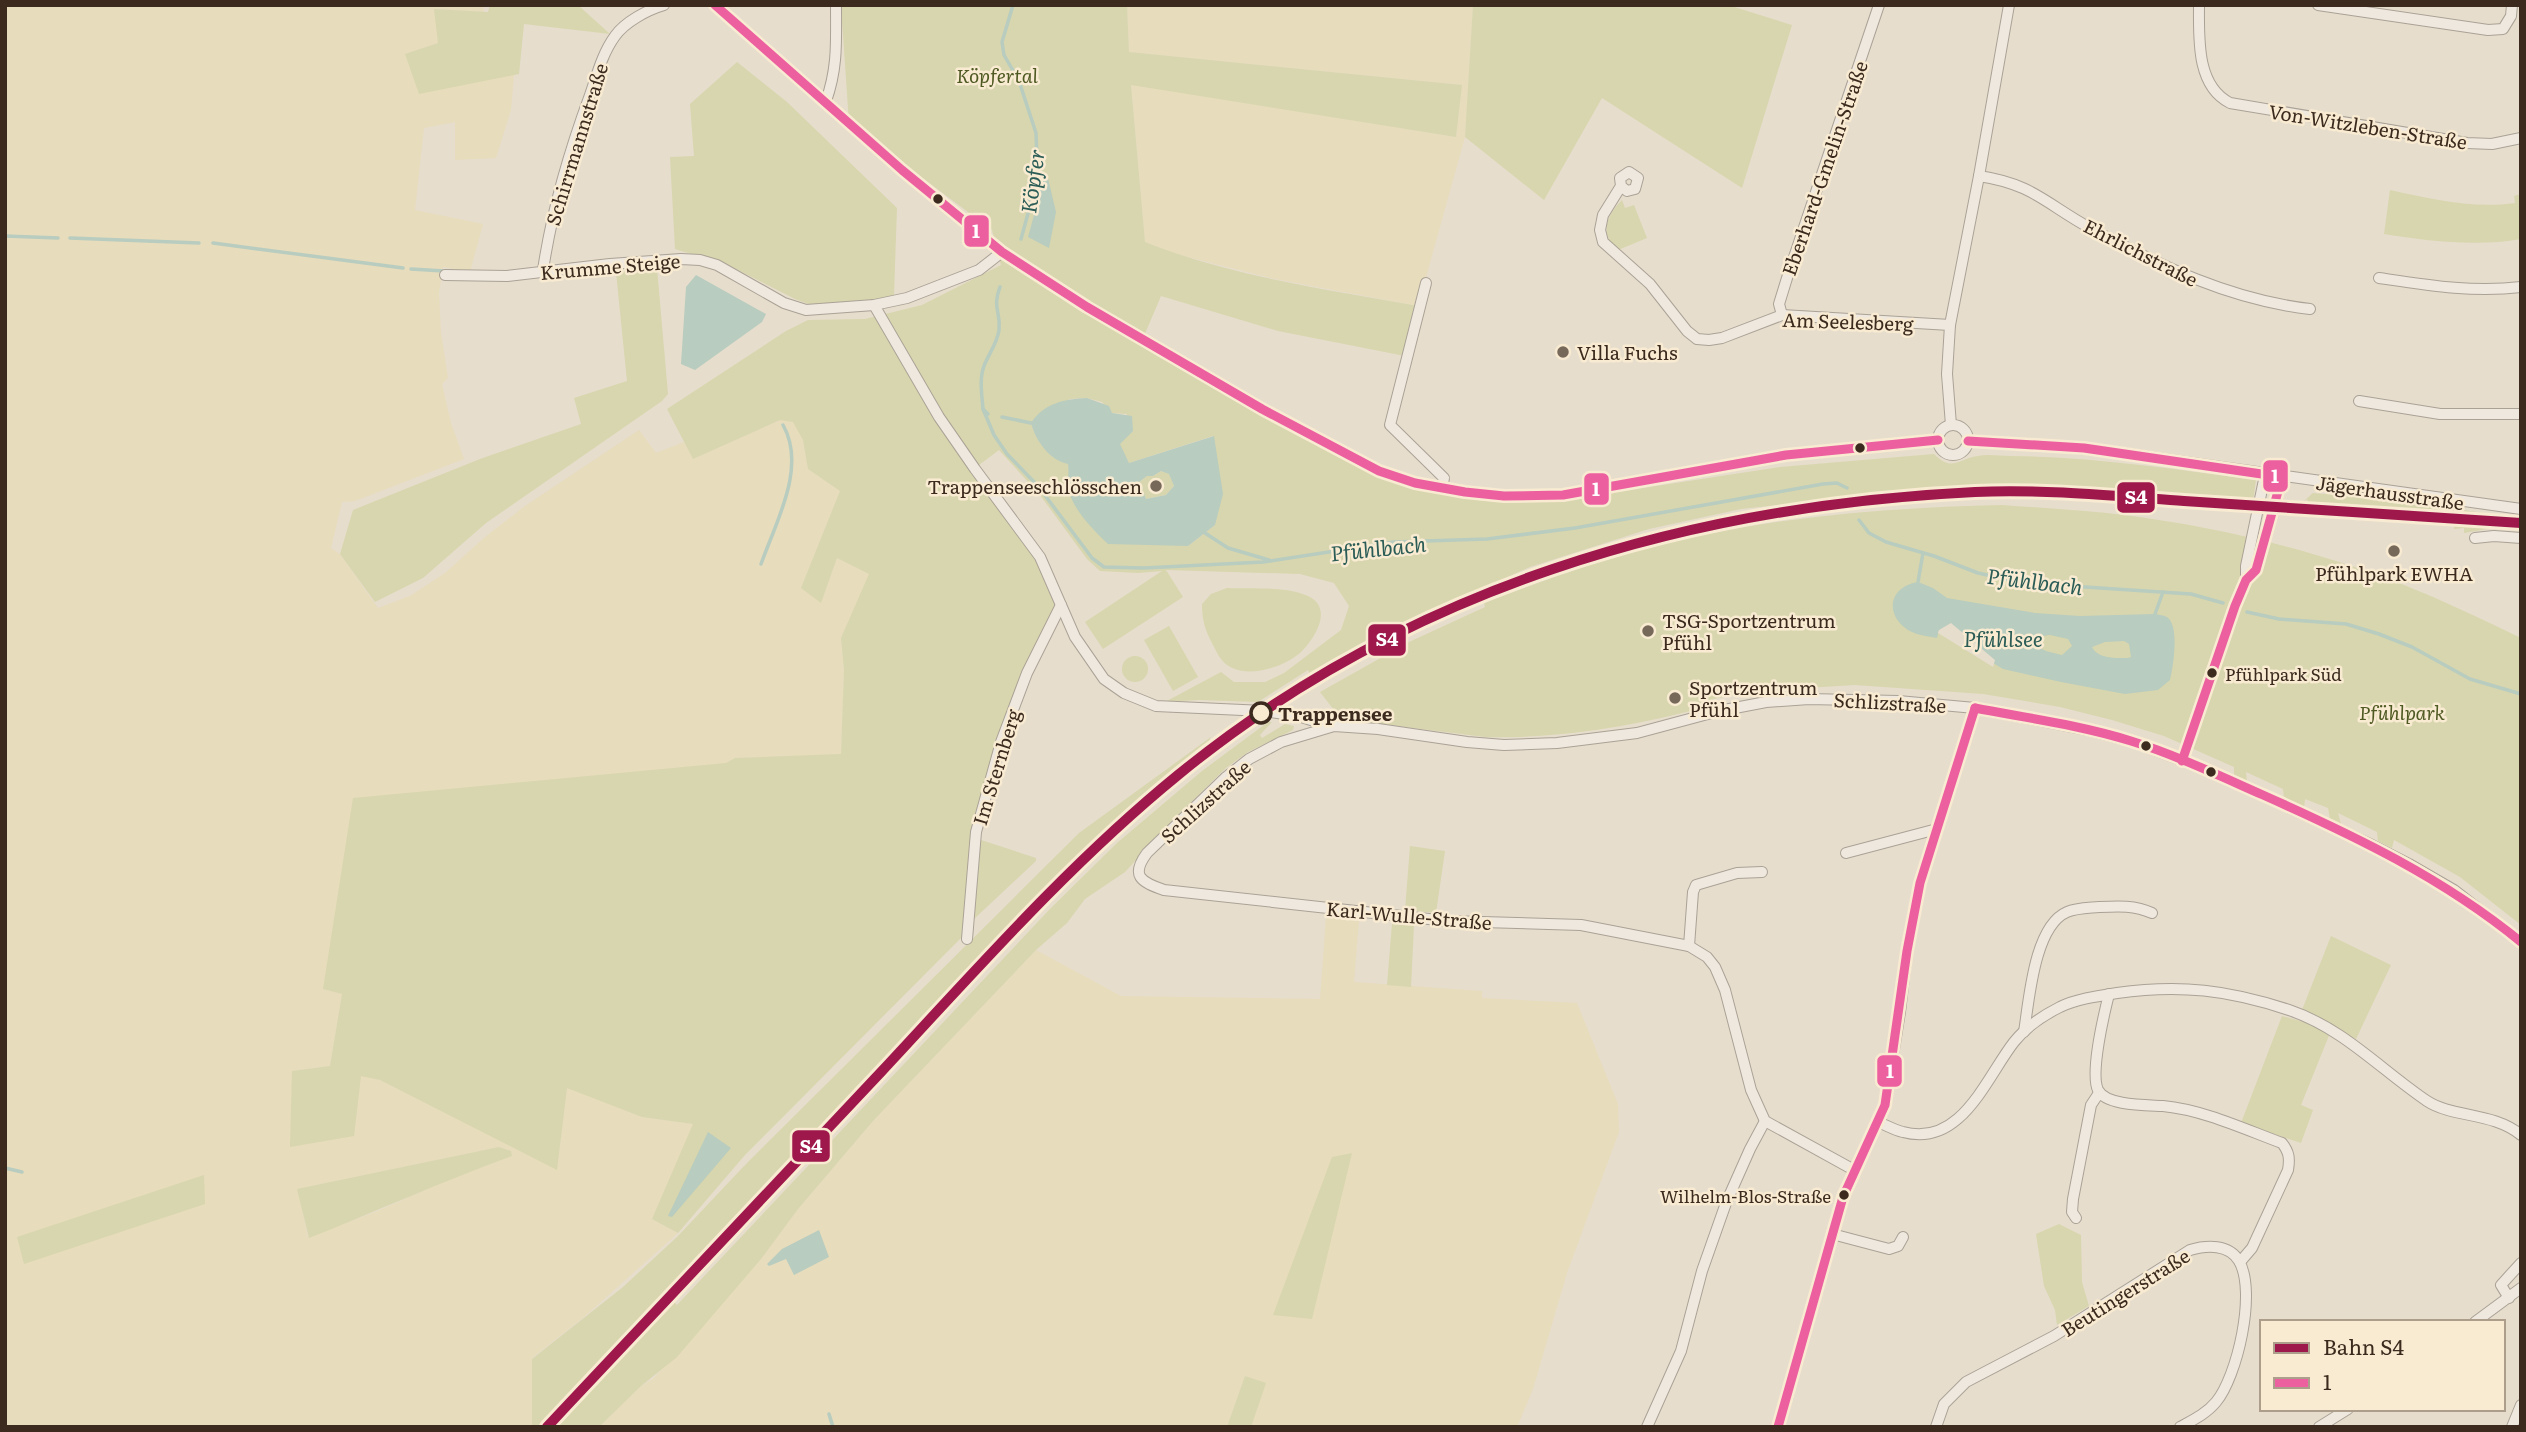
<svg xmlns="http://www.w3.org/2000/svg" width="2526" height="1432" viewBox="0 0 2526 1432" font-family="Literata,serif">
<rect width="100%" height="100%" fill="#e6ddcc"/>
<!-- farmland -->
<g fill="#e7dcbc" fill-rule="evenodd">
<path d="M5,5H484L483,12L435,9L438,43L405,54L514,75L511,110L496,158L455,160V122L424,128L415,210L483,224L470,272L443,267L439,293L441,332L448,378L442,384L451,423L464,459L355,501L342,502L331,548L340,554L378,608L410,596L445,573L485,537L525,506L639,430L656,453L684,442L693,459L780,420L794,422L803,440L808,469L840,491L801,588L821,602L837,558L870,574L841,638L844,670L841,755L735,758L323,989L342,994L330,1066L292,1071L361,1075L380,1080L557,1169L567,1087L642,1117L694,1124L652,1219L678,1233L584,1317L532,1358V1427H5ZM499,1147L511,1151L512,1156L452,1178L375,1212L308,1237L298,1189Z"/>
<polygon points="1127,5 1473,5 1465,137 1418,306 1275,279 1176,254 1145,242 1131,84 1456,137 1462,85 1129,52"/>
<polygon points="1326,917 1359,921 1354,982 1482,991 1482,998 1577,1003 1618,1104 1619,1132 1567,1273 1533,1389 1517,1427 1251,1427 1265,1383 1245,1376 1227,1427 599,1427 641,1386 653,1379 761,1259 798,1209 873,1121 1036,950 1121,996 1320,999"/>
</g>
<!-- green -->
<g fill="#d8d6ae" fill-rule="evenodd">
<polygon points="490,5 578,5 610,34 524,24 519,74 419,94 405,54 438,43 434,9 488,12"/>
<path d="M841,5H1127L1129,52L1462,85L1456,137L1131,85L1145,242C1232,277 1327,289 1418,306L1405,356L1278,331L1161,296L1141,343L1384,478L1414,489L1468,498L1558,501L1780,467L1934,454C1953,473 1959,458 1978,456C1988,454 1999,456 2010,456C2093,457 2174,469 2256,480L2253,501L2006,484L1931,488L1741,509L1649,529L1530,567L1412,620L1311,676L1308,670L1258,702L1199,700L1165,702L1221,672L1234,682H1265L1284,673L1341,630L1349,606L1334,583L1300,574L1166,570L1183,597L1103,649L1085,622L1162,571L1138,573L1100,571L1087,559L1040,495L999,450L975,468L1031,543L1062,616C1019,670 998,772 978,839L1036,858V861L973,920L963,936L745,1155L678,1233L652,1219L693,1124L642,1117L567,1088L557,1170L380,1080L361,1076L354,1136L290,1147L292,1071L330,1066L342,994L323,989L353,798L726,763L735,758L841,754L844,670L841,638L869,574L837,558L821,603L801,588L840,491L808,469L803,440L793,422L780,420L693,459L667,409L786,331L808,320L865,319L922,305L1001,265L992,230L849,123ZM1087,398L1102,402L1112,413L1127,414L1119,444L1129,463L1213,436L1215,525L1188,546L1067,482L1070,474L1068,463C1050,461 1036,440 1031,423L1070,399Z"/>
<polygon points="1473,5 1728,5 1792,25 1742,188 1602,98 1544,200 1465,137"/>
<polygon points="737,62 787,102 897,208 894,295 877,300 811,305 795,299 728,265 675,249 670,157 694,156 690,104"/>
<path d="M2390,190C2431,199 2473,209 2515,203L2514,196L2521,194V239C2477,247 2427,241 2384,234Z"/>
<path d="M1622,200L1625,208L1634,205L1647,238L1618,250C1599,234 1606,216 1622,200Z"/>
<polygon points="657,268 668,394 662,401 486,523 423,578 375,602 340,554 353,510 480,459 581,424 574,398 627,381 616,272"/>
<polygon points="1161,471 1169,473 1174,486 1166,495 1146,499 1139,482 1147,476 1153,476"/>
<polygon points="2313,493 2396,500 2518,518 2521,524 2516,530 2511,529 2511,525 2493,524 2493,528 2464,533 2464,528 2454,529 2455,513 2314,505 2306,503 2308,499 2304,501"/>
<path d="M2002,505C2042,508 2084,510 2124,515C2218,527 2315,550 2404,585C2444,601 2482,619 2521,638V925L2460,877L2394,840L2392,848L2378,841L2377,832L2338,813L2341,824L2330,819L2328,808L2305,799L2304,808L2284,798L2283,789L2246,772L2247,782L2234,777V767L2164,736L2112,720L2060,707L1983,694L1855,685L1757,691L1713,699L1714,705C1638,725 1564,739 1485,737L1341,719L1320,692L1409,642L1485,607L1484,603C1529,586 1574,569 1620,556C1743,519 1874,508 2002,505Z"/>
<path d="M1227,588C1250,589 1287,586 1308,596C1334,608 1315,639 1300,653C1281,669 1238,682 1221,659C1218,655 1215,649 1213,645C1205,630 1202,620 1202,604L1211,594Z"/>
<polygon points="1169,626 1198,677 1173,691 1144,640"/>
<circle cx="1135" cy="669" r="13"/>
<path d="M1268,722H1272L1260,735L1262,738L1285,724L1294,726L1293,730L1248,752L1226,768L1172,821L1125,872L1085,899L1067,923L1036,950L873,1121L798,1209L761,1259L677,1357L641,1386L599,1427H532V1359L623,1287L678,1236L746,1164L1079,833L1211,737L1208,743C1141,793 1083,846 1028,910L664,1292L677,1305L1050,909L1117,843L1202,771Z"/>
<polygon points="1410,846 1445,851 1436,913 1405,910"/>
<polygon points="1392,924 1414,925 1411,987 1387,985"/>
<polygon points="2331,936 2391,965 2356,1039 2302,1010"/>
<polygon points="2282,1016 2307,1023 2330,1033 2301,1105 2313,1110 2301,1143 2241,1123"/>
<path d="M499,1147L511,1151L512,1156C443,1181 377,1211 309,1238L297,1189Z"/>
<polygon points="1352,1153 1312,1319 1273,1315 1332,1157"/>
<polygon points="204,1175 205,1204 24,1264 17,1237"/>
<polygon points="2059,1224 2081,1235 2082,1282 2089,1306 2057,1325 2055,1310 2044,1286 2036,1234"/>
<polygon points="1245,1376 1266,1383 1251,1427 1227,1427"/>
</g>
<!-- water -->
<g fill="#b8ccbf" fill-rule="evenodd">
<polygon points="1047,174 1056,212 1049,248 1028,237 1037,204 1035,182"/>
<polygon points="696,275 766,314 762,322 695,370 681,364 686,287"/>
<path d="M1087,398L1109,406L1112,413L1132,416L1133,431L1120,444L1129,463L1214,436L1223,494L1215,525L1188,546L1108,544C1093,530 1066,503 1068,481C1068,474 1069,471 1068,464C1049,460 1036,441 1031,423C1044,403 1065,399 1087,398ZM1161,471L1169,474L1174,486L1166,495L1146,499L1139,482L1147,476H1153Z"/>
<path d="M1918,582L1933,588L1947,598L2035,613L2080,616L2155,614C2159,615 2163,615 2167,617C2180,626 2173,667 2170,680L2158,690L2125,694L2061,682L2003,669L1939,630L1937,638C1926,636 1913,635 1904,627C1884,610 1892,586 1918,582ZM2050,635L2068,639L2072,646L2062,655L2046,651L2032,644L2037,637ZM2124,641L2129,644L2131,657L2127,658C2115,658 2098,659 2092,647L2105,642Z"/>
<polygon points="708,1132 731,1148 672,1217 668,1216"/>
<polygon points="819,1230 829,1257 794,1275 786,1259 769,1266 767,1264 782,1249"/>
</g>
<!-- pier -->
<polygon fill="#e6ddcc" points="1951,623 1995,660 1993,667 1938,633 1939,630"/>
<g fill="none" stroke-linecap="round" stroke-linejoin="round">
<!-- stream -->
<g stroke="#b8ccbf" stroke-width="3.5">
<polyline points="1013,5 1002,42 1004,55 1019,81 1036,133 1037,160 1029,183 1029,210 1021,239"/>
<polyline points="5,236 58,238"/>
<polyline points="70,238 199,243"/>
<polyline points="213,243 403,268"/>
<polyline points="411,269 444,271"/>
<polyline points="983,409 994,435 1007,454 1038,486 1092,558 1104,567 1144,568 1263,562 1394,542 1487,539 1575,528 1823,484 1837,483 1847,488"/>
<path d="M988,414L983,409C982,395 979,379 984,366C989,353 997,344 999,330C1001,311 992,309 1000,287"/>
<polyline points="1002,417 1031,423"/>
<polyline points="1859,520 1869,533 1886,542 1934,556 1978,573 2023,583 2191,594 2223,603"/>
<polyline points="1205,533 1228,548 1269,560"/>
<path d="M761,564C776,522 807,467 783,425"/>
<polyline points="1918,582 1923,553"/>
<polyline points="2247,612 2279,619 2346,624 2379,634 2412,647 2470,679 2521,694"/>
<polyline points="2155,614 2163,592"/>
<polyline points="5,1168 22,1172"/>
<polyline points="829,1414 833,1427"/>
</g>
<!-- minor casing -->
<g stroke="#aba296" stroke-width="12">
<g id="minor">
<polyline points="715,5 902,170 1002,252 1087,307 1262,409 1379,471 1415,483 1465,492 1504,496 1563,495 1786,455 1938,440"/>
<path d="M2199,5C2199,38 2196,86 2230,103L2467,143L2492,144L2521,138"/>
<polyline points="2318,5 2488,30 2503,29 2511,16 2512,5"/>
<path d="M826,101C838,67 836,41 836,5"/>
<path d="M1979,176C2033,184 2046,204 2090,228C2160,266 2231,300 2310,309"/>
<polyline points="1621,186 1627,191 1635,189 1638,178 1629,172 1620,178 1621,186 1603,215 1600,230 1603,242 1650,284 1687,331 1697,339 1709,340 1722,338 1782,315 1950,325"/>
<path d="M543,270C552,210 569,152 590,95C597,75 602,54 615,36C625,22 647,10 664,5"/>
<polyline points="445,275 507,276 610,264 681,259 700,260 717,265 784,303 806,310 874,305 907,298 979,270 1002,252"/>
<path d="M2379,278C2426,285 2473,293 2521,287"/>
<polyline points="1426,283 1390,425 1444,478 1442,488"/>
<polyline points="874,305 939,417 975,469 1040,557 1075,637 1104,679 1124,693 1156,706 1264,711 1298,716 1330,726"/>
<polyline points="1782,315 1779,304 1787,278 1879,5"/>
<polyline points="2359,401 2440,414 2521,414"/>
<polyline points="1951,425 1947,374 1950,325 1979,176 2009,5"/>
<circle cx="1953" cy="440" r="15"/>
<polyline points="1968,441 2070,447 2114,452 2521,509"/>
<polyline points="2475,538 2494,536 2521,538"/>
<polyline points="2246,580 2246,566 2265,475"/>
<polyline points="2182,761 2235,606 2246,580 2256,570 2282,477"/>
<polyline points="1846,853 1937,829"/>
<polyline points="967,939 976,832 1001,742 1027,673 1061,605"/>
<polyline points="1689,946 1693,892 1696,885 1737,873 1762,872"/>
<path d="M2109,994C2104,1014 2090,1073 2098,1090C2106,1106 2147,1105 2163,1106C2204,1110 2244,1129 2282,1143C2289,1152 2290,1158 2288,1170L2252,1248L2240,1262"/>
<path d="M2024,1032C2029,1001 2034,926 2067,912C2076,908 2089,908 2099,907C2118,906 2135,905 2152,913"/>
<path d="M1878,1122C1886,1125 1894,1130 1903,1132C1961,1148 1986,1078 2014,1042C2025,1028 2044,1015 2060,1007C2077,999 2098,996 2117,993C2180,984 2229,990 2289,1010C2343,1028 2381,1070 2427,1101C2453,1118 2493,1112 2521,1135"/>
<path d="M1854,1170L1765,1121L1751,1090L1725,990L1715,967L1707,957L1689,946L1581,925L1447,921L1164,890C1141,882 1130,876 1147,853L1225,778L1249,759L1281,742L1334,726L1378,729L1467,742L1504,745L1557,743L1637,733L1719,711L1766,702L1809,699L1898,701L1975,708L2088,730L2131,741L2202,768L2372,845L2409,864L2454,890L2521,942"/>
<polyline points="2076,1218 2072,1212 2073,1199 2091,1105 2099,1093"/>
<polyline points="1832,1234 1889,1249 1898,1246 1903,1237"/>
<polyline points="2509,1298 2501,1285 2521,1263"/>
<polyline points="2475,1322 2521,1288"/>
<polyline points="1647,1427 1681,1351 1702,1271 1726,1203 1750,1149 1765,1121"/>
<polyline points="1778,1427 1843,1197 1885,1105 1900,1012 1907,951 1920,883 1975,708"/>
<path d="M1936,1427L1944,1404L1966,1382L2054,1336L2190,1250C2207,1245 2229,1244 2239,1261C2257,1292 2237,1377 2216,1402C2206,1414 2193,1420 2180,1427"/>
<polyline points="2319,1427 2348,1409"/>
<polyline points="2512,1427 2521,1405"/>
</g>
</g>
<!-- minor -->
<use href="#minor" stroke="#eee8df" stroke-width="10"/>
<!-- tram -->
<polyline stroke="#ada79f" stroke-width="2" points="2503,527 2521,527"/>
<!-- bus-1 casing -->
<g stroke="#f8ebd2" stroke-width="14">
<g id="bus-1">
<polyline points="715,5 902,170 1002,252 1087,307 1262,409 1379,471 1415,483 1465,492 1504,496 1563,495 1786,455 1938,440"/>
<polyline points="1968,441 2084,448 2282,477 2256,570 2246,580 2235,606 2182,761"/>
<path d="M1975,708C2027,718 2080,725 2131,741C2176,755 2220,776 2263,795C2355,836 2443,878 2521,942"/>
<polyline points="1778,1427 1843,1197 1885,1105 1907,951 1920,883 1975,708"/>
</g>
</g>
<!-- bus-1 -->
<use href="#bus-1" stroke="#ec609f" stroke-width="9"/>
<!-- rail-1 casing -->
<g stroke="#f8ebd2" stroke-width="16">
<path id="rail-1" d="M547,1427C658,1308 770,1190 882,1071C977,969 1070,863 1178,775C1405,589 1685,506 1975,492C2045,489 2115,496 2184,501C2296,508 2409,516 2521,523"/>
</g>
<!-- rail-1 -->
<use href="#rail-1" stroke="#9f184c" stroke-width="10"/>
</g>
<!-- markers -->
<g fill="#3b2a1d" stroke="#f8ebd2" stroke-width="2.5">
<circle cx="938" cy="199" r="6"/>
<circle cx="1860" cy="448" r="6"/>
<circle cx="2212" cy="673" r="6"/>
<circle cx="2146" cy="746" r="6"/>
<circle cx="2211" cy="772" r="6"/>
<circle cx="1844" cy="1195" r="6"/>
</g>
<g fill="#77695a" stroke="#f8ebd2" stroke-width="2.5">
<circle cx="1563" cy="352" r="7"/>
<circle cx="1156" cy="486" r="7"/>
<circle cx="2394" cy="551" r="7"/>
<circle cx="1648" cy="631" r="7"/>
<circle cx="1675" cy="698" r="7"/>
</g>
<circle fill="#f8ebd2" stroke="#3b2a1d" stroke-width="3.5" cx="1261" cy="713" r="10"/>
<g text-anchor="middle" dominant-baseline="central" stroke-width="5" stroke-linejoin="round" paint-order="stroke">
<!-- bus labels -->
<g font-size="17" fill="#3b2a1d" stroke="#f8ebd2" text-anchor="start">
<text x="2225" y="673">Pfühlpark Süd</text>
<text x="1831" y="1195" text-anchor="end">Wilhelm-Blos-Straße</text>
</g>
<!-- park labels -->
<g font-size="19" font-style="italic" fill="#4f5922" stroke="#f8ebd2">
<text x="997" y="75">Köpfertal</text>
<text x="2402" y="712">Pfühlpark</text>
</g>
<!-- street labels -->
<g font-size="19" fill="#3b2a1d" stroke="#f8ebd2">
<text transform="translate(2368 126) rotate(9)">Von-Witzleben-Straße</text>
<text transform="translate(576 144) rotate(-73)">Schirrmannstraße</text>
<text transform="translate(1824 168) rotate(-71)">Eberhard-Gmelin-Straße</text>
<text transform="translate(2141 252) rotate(27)">Ehrlichstraße</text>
<text transform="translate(610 266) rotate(-5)">Krumme Steige</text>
<text transform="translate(1848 321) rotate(2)">Am Seelesberg</text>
<text transform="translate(2390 492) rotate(8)">Jägerhausstraße</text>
<text transform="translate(1890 702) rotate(3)">Schlizstraße</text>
<text transform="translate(996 767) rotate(-73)">Im Sternberg</text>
<text transform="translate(1205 801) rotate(-42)">Schlizstraße</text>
<text transform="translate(1409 915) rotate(5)">Karl-Wulle-Straße</text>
<text transform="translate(2125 1292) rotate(-32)">Beutingerstraße</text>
</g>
<!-- poi labels -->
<g font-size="19" fill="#3b2a1d" stroke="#f8ebd2" text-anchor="start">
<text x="1577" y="352">Villa Fuchs</text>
<text x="1142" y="486" text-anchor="end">Trappenseeschlösschen</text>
<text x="2394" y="573" text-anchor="middle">Pfühlpark EWHA</text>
<text x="1662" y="620">TSG-Sportzentrum<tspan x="1662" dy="22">Pfühl</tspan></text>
<text x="1689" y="687">Sportzentrum<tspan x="1689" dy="22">Pfühl</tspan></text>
</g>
<!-- stop labels -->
<g font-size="19" font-weight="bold" fill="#3b2a1d" stroke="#f8ebd2" text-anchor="start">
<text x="1278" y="713">Trappensee</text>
</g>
<!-- water labels -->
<g font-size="21" font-style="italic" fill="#2b5c56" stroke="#f8ebd2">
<text transform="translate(1031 181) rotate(-82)">Köpfer</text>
<text transform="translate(1378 547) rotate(-6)">Pfühlbach</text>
<text transform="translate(2035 580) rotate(7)">Pfühlbach</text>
<text x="2003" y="637">Pfühlsee</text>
</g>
</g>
<g stroke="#f8ebd2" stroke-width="2.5">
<rect x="963" y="214" width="27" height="34" rx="7" fill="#ec609f"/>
<rect x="2262" y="459" width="27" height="34" rx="7" fill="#ec609f"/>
<rect x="1583" y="472" width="27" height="34" rx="7" fill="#ec609f"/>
<rect x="2116" y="481" width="40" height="33" rx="7" fill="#9f184c"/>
<rect x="1367" y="623" width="40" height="34" rx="7" fill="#9f184c"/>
<rect x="1876" y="1054" width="27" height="34" rx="7" fill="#ec609f"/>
<rect x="791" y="1129" width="40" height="34" rx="7" fill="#9f184c"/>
</g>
<g font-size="19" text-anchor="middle" font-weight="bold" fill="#fff">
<text x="976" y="238">1</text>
<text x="2275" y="483">1</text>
<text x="1596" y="496">1</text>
<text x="2136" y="504">S4</text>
<text x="1387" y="646">S4</text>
<text x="1890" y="1078">1</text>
<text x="811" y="1153">S4</text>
</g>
<!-- border -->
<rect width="2526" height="1432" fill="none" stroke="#3b2a1d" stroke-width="14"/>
<!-- legend -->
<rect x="2260" y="1320" width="245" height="91" fill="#f8ebd2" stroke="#ac9e8a" stroke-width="2"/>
<rect x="2274" y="1343" width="35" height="10" fill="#9f184c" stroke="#ac9e8a" stroke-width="2"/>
<text x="2323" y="1355" font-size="21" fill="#3b2a1d">Bahn S4</text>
<rect x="2274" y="1378" width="35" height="10" fill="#ec609f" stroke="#ac9e8a" stroke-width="2"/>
<text x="2323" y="1390" font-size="21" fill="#3b2a1d">1</text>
</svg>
